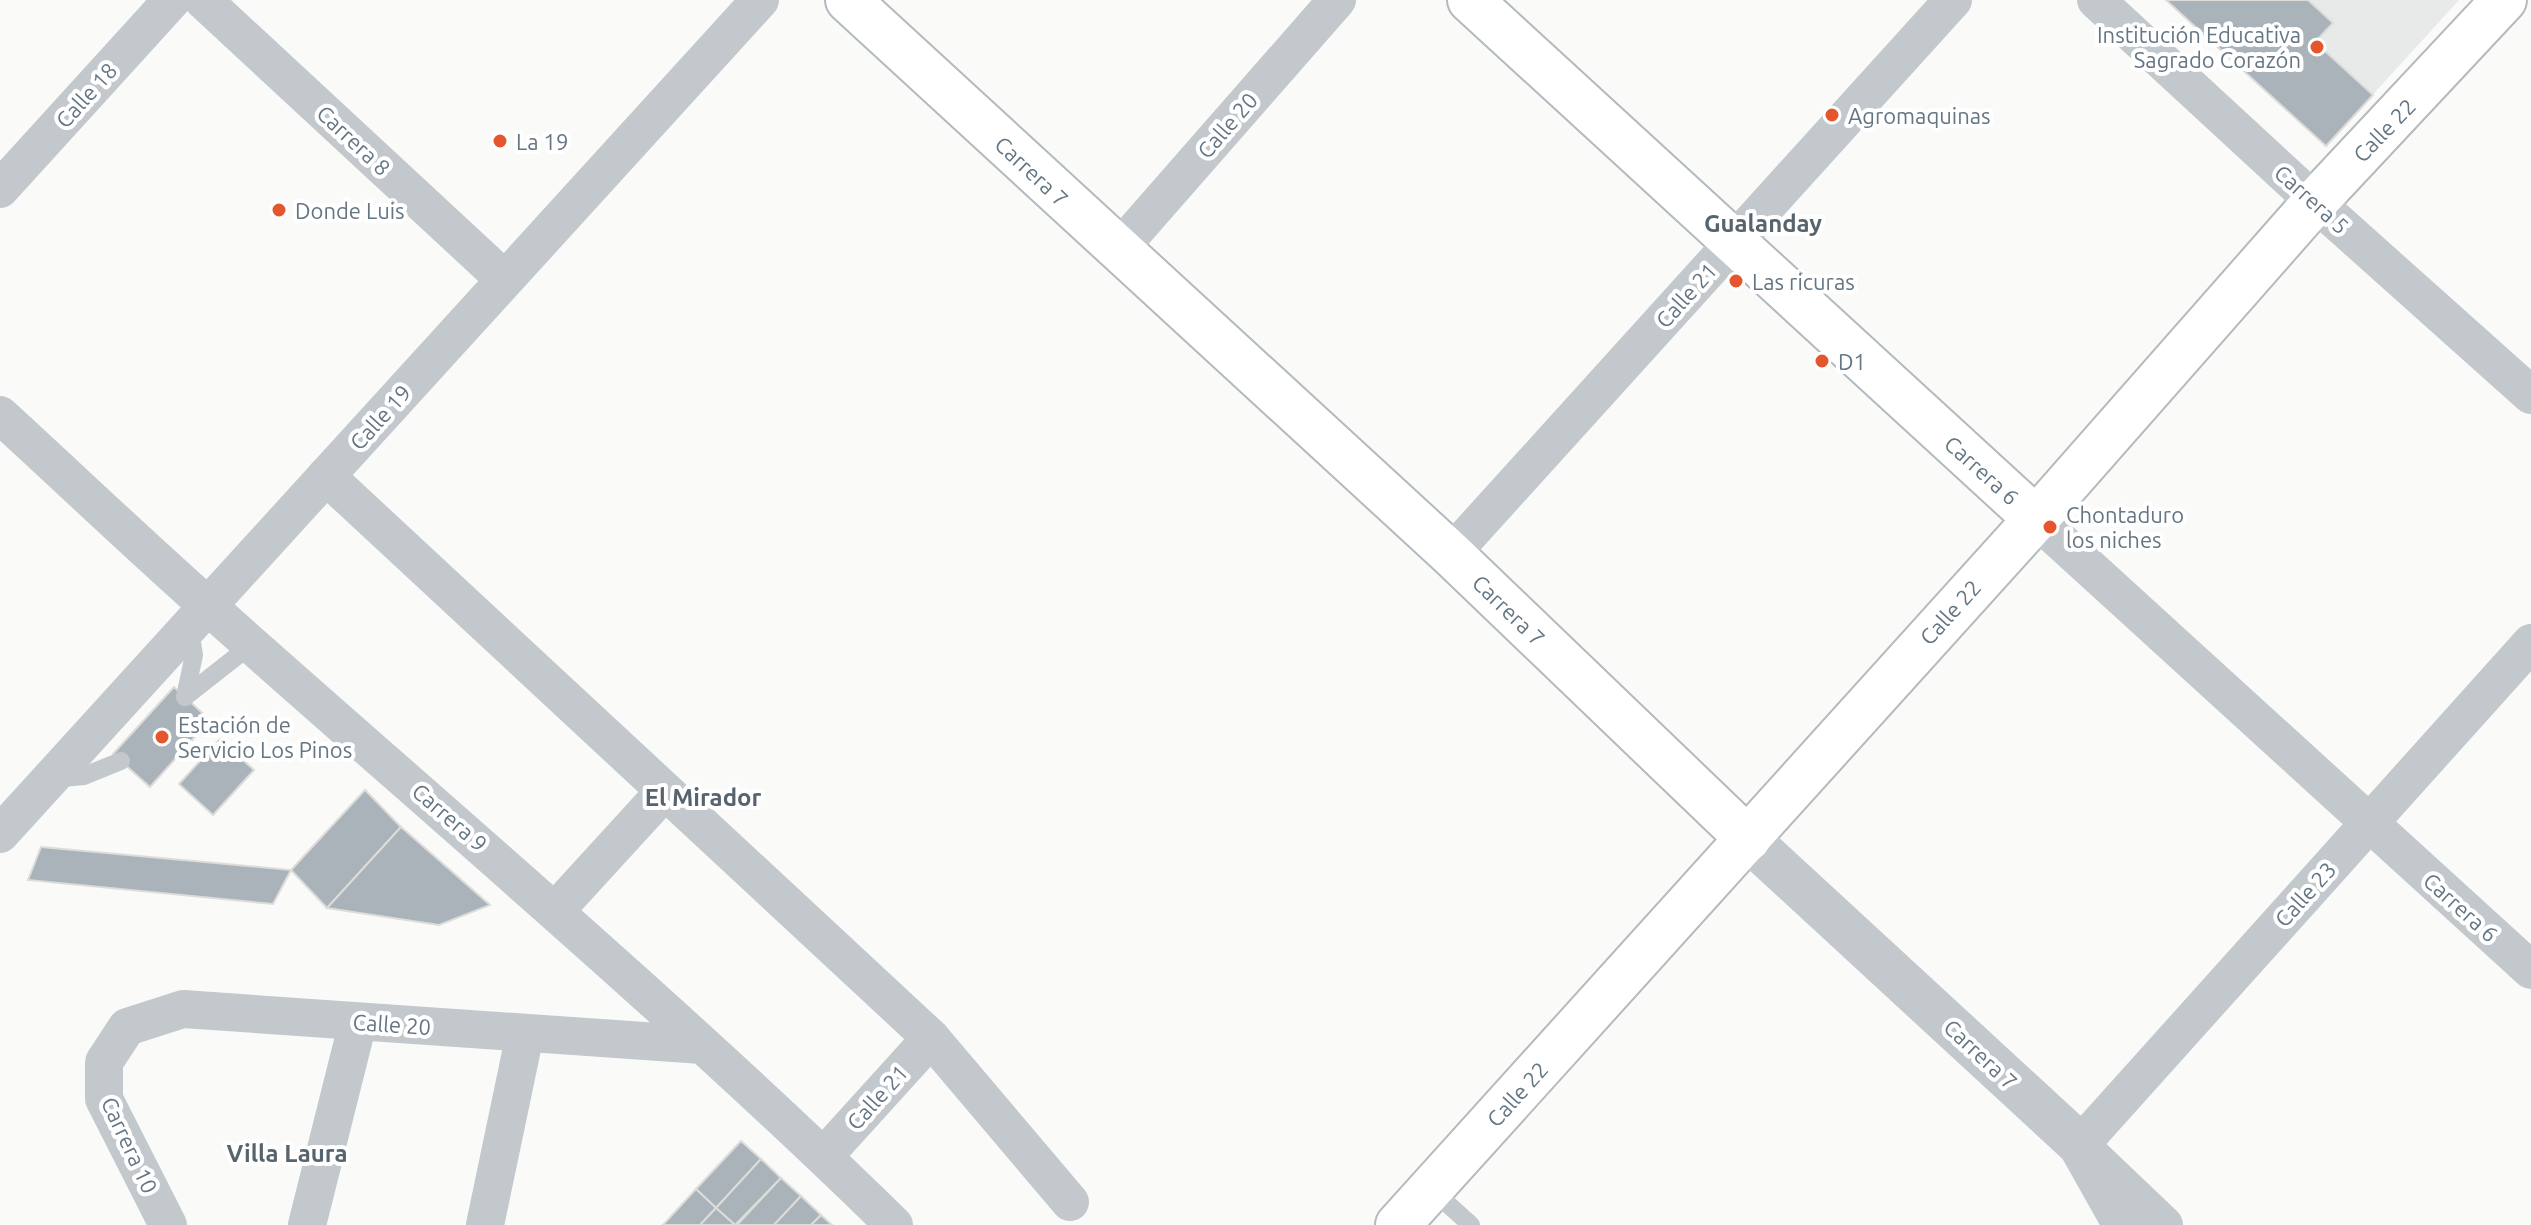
<svg xmlns="http://www.w3.org/2000/svg" width="2531" height="1225" viewBox="0 0 2531 1225" font-family="Ubuntu,sans-serif">
<rect width="100%" height="100%" fill="#fafaf8"/>
<!-- built -->
<polygon fill="#e8e9e9" points="2166,0 2459,0 2326,146"/>
<!-- building -->
<g fill="#aab3b9" stroke="#dcdcda" stroke-width="2">
<polygon points="2166,0 2308,0 2333,23 2315,42 2373,95 2326,146"/>
<polygon points="174,687 210,720 150,787 113,754"/>
<polygon points="220,739 254,770 213,815 179,784"/>
<polygon points="365,790 401,827 327,908 291,870"/>
<polygon points="401,827 490,905 439,925 327,908"/>
<polygon points="41,847 291,870 273,904 28,880"/>
<polygon points="741,1141 761,1159 716,1208 696,1189"/>
<polygon points="761,1159 781,1178 735,1225 716,1208"/>
<polygon points="781,1178 801,1196 774,1225 737,1225"/>
<polygon points="696,1189 716,1208 700,1225 663,1225"/>
<polygon points="801,1196 821,1215 811,1225 774,1225"/>
<polygon points="716,1208 735,1225 700,1225"/>
<polygon points="821,1215 832,1225 811,1225"/>
</g>
<g fill="none" stroke-linecap="round" stroke-linejoin="round">
<!-- secondary casing -->
<g stroke="#b3babf" stroke-width="48">
<g id="secondary">
<polyline points="848,0 1451,554 1748,839"/>
<polyline points="1470,0 2036,519"/>
</g>
</g>
<!-- primary casing -->
<g stroke="#b5babe" stroke-width="48">
<polyline id="primary" points="1398,1225 2036,519 2315,202 2504,0"/>
</g>
<!-- service -->
<g stroke="#c3c8cc" stroke-width="18">
<polyline points="185,697 251,645"/>
<polyline points="185,697 194,655 190,629"/>
<polyline points="53,779 84,776 121,761"/>
<polyline points="1431,1189 1471,1225"/>
</g>
<!-- minor -->
<g stroke="#c3c8cc" stroke-width="38">
<polyline points="203,0 504,279"/>
<polyline points="2096,0 2315,202 2531,395"/>
<polyline points="0,189 172,0"/>
<polyline points="1118,250 1337,0"/>
<path d="M0,415C70,479 139,545 210,608C439,812 674,1010 894,1225"/>
<polyline points="326,476 931,1038 1070,1202"/>
<polyline points="2036,519 2531,970"/>
<polyline points="1451,554 1953,0"/>
<polyline points="0,834 760,0"/>
<polyline points="556,910 664,792"/>
<polyline points="824,1156 931,1038"/>
<polyline points="168,1225 104,1099 104,1062 127,1027 183,1009 702,1045"/>
<polyline points="307,1225 358,1022"/>
<polyline points="485,1225 525,1034"/>
<polyline points="2164,1225 2080,1145 2531,643"/>
</g>
<!-- tertiary -->
<polyline stroke="#c3c8cc" stroke-width="44" points="1748,839 2080,1145 2125,1225"/>
<!-- secondary -->
<use href="#secondary" stroke="#fff" stroke-width="44"/>
<!-- primary -->
<use href="#primary" stroke="#fff" stroke-width="44"/>
</g>
<!-- markers -->
<g fill="#e4572e" stroke="#fff" stroke-width="3">
<circle cx="2317" cy="47" r="8"/>
<circle cx="1832" cy="115" r="8"/>
<circle cx="500" cy="141" r="8"/>
<circle cx="279" cy="210" r="8"/>
<circle cx="1736" cy="281" r="8"/>
<circle cx="1822" cy="361" r="8"/>
<circle cx="2050" cy="527" r="8"/>
<circle cx="162" cy="737" r="8"/>
</g>
<g text-anchor="middle" dominant-baseline="central" stroke-width="8" stroke-linejoin="round" paint-order="stroke">
<!-- poi labels -->
<g font-size="22" fill="#657683" stroke="#fff" text-anchor="start">
<text x="2301" y="34" text-anchor="end">Institución Educativa<tspan x="2301" dy="25">Sagrado Corazón</tspan></text>
<text x="1848" y="115">Agromaquinas</text>
<text x="516" y="141">La 19</text>
<text x="295" y="210">Donde Luis</text>
<text x="1752" y="281">Las ricuras</text>
<text x="1838" y="361">D1</text>
<text x="2066" y="514">Chontaduro<tspan x="2066" dy="25">los niches</tspan></text>
<text x="178" y="724">Estación de<tspan x="178" dy="25">Servicio Los Pinos</tspan></text>
</g>
<!-- street labels -->
<g font-size="22" fill="#657683" stroke="#fff">
<text transform="translate(86 95) rotate(-48)">Calle 18</text>
<text transform="translate(1227 125) rotate(-49)">Calle 20</text>
<text transform="translate(2384 130) rotate(-46)">Calle 22</text>
<text transform="translate(354 140) rotate(43)">Carrera 8</text>
<text transform="translate(1032 171) rotate(43)">Carrera 7</text>
<text transform="translate(2312 199) rotate(42)">Carrera 5</text>
<text transform="translate(1686 295) rotate(-48)">Calle 21</text>
<text transform="translate(380 417) rotate(-48)">Calle 19</text>
<text transform="translate(1982 470) rotate(42)">Carrera 6</text>
<text transform="translate(1509 610) rotate(44)">Carrera 7</text>
<text transform="translate(1950 612) rotate(-48)">Calle 22</text>
<text transform="translate(450 817) rotate(41)">Carrera 9</text>
<text transform="translate(2305 894) rotate(-48)">Calle 23</text>
<text transform="translate(2461 907) rotate(42)">Carrera 6</text>
<text transform="translate(392 1024) rotate(4)">Calle 20</text>
<text transform="translate(1981 1054) rotate(43)">Carrera 7</text>
<text transform="translate(1517 1094) rotate(-48)">Calle 22</text>
<text transform="translate(877 1097) rotate(-48)">Calle 21</text>
<text transform="translate(130 1145) rotate(65)">Carrera 10</text>
</g>
<!-- neighbourhood labels -->
<g font-size="24" font-weight="bold" fill="#57646e" stroke="#fff">
<text x="1763" y="223">Gualanday</text>
<text x="703" y="797">El Mirador</text>
<text x="287" y="1153">Villa Laura</text>
</g>
</g>
</svg>
